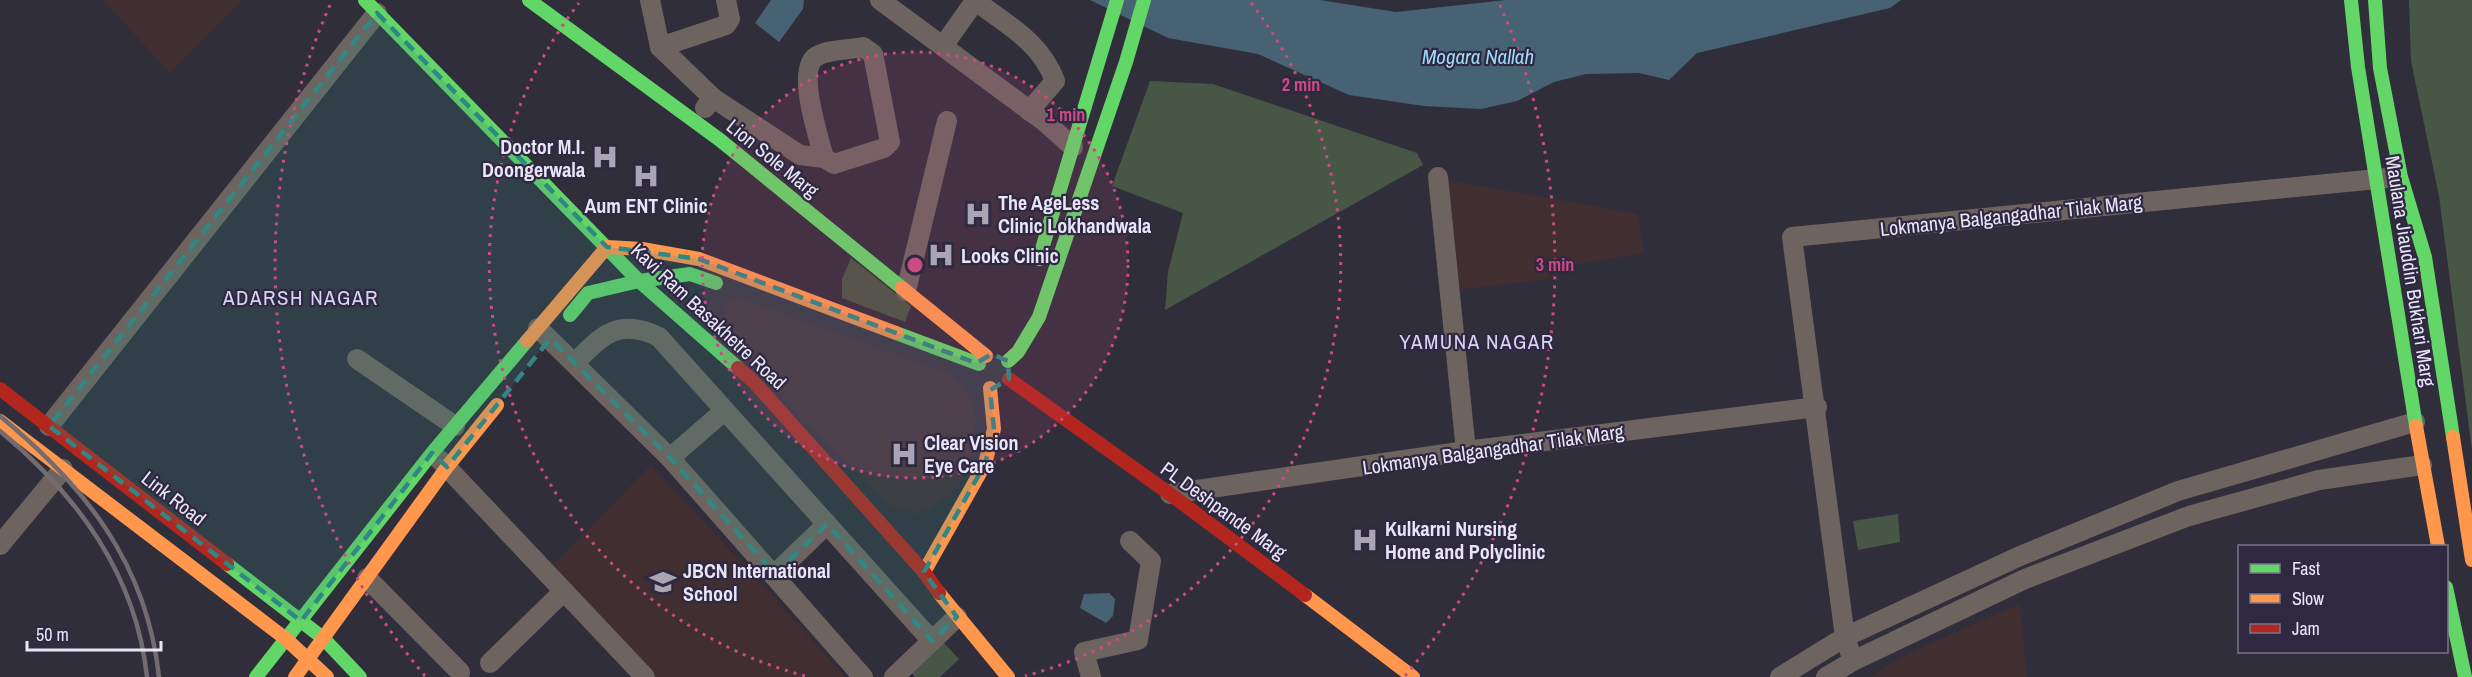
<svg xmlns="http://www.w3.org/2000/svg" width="2472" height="677" viewBox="0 0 2472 677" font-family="'Archivo Narrow',sans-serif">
<rect width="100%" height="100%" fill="#312e3b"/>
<!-- commercial -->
<polygon fill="#3f2e34" points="735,297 948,373 964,388 973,403 975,420 971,459 959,486 942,502 918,514 888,505 714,329 726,304"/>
<!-- education -->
<g fill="#402e31">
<polygon points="103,0 243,0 170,73"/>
<polygon points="1443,179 1638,214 1644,253 1550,269 1549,279 1450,291"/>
<polygon points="651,465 774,597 845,677 654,677 551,567"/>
<polygon points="2020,604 2027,677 1870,677 1909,653"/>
</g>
<!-- green -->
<g fill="#475645">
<polygon points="2409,0 2472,0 2472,450 2439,196 2411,61"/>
<polygon points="1150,81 1213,84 1417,153 1423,165 1165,310 1168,272 1183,213 1112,186"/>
<polygon points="851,258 911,306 905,322 842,298 842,279"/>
<polygon points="1898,514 1900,542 1858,550 1853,521"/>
<polygon points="943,642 959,659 940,677 915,677 911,672"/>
</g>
<!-- water -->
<g fill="#466273">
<polygon points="771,0 804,0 803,9 779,42 755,23"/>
<polygon points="1090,0 1320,0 1396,12 1506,0 1901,0 1890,8 1697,53 1669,80 1639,73 1586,74 1554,82 1517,101 1481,109 1424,106 1349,95 1258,54 1168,38"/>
<polygon points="1109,593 1115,599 1113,616 1106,623 1080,608 1084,594"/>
</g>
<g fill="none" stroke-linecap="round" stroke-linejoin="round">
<!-- street -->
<g stroke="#6d6460" stroke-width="20">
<polyline points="650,0 660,47 713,98 705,108"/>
<polyline points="880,0 1045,122 1073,147"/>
<path d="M974,0C1006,24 1041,42 1055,81L1029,111"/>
<polyline points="943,46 975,1"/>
<polyline points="660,47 726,25 730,19 726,0"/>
<path d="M713,98L800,155L824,158L834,164L884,148L890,142L873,54L863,47C850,50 829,49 817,56C795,69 819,137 824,158"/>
<polyline points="1438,177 1466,451"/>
<polyline points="906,291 947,121"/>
<polyline points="538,328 670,458 863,677"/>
<polyline points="357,359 455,426"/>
<path d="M575,363C601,336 618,317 659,337L932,641"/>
<polyline points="49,426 377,13"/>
<polyline points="670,458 724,411"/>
<polyline points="439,459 645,677"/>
<polyline points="1170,494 1466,451 1817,407"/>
<polyline points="0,545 63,469"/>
<polyline points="775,574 827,524"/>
<polyline points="367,578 460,672"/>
<polyline points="1853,661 1845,637 1792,237 2387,178"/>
<polyline points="490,663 564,591"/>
<polyline points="894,677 957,617"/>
<polyline points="1091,677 1084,652 1138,640 1151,561 1130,541"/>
<polyline points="1780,677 1845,637 2020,556 2178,491 2415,422"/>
<polyline points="1826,677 1853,661 2025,579 2189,516 2319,480 2422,465"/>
</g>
<!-- fast -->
<g stroke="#63d668" stroke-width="14">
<polyline points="365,0 639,281 738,368"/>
<polyline points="529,0 720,140 902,288"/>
<polyline points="2351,0 2358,67 2416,426"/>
<polyline points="2375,0 2380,68 2401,177 2425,257 2453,437"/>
<polyline points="1039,259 1117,0"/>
<polyline points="570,315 588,293 639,281 690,274 716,283"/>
<polyline points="896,333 979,364"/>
<polyline points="1008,361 1018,352 1039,317 1126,62 1144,0"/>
<polyline points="227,564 323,638 360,677"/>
<polyline points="2446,587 2465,677"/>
<polyline points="256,677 432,453 527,341"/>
</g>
<!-- slow -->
<g stroke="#ff974d" stroke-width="14">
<polyline points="902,288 986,356"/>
<polyline points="527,341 607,247 642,249 699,259 896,333"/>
<polyline points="0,421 286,639 327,677"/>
<polyline points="2416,426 2438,546"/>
<polyline points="2453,437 2472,560"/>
<polyline points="924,572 985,464 994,429 990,388"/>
<polyline points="939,593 1008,677"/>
<polyline points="1305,595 1413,677"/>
<polyline points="295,677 447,467 497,405"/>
</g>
<!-- jam -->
<g stroke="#b3261e" stroke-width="14">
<polyline points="738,368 754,382 924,572 939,593"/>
<polyline points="1009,379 1170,494 1305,595"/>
<polyline points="0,389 227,564"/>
</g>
<!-- rail -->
<g stroke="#726c71" stroke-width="4.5">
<path d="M0,416C85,486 147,564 159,677"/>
<path d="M0,431C77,495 136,574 147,677"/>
</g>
</g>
<!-- marked area -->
<path fill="#308783" fill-opacity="0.2" stroke="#308783" stroke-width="4.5" stroke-dasharray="12 8" stroke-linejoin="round" d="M377,13L607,247L699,259L976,363L992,354L1008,361L1009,379L990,390L994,429L985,464L924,572L957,617L932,641L827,524L775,574L670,458L550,339L447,467L432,453L301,621L49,426Z"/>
<!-- distance rings -->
<circle cx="915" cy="265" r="213" fill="#cc4b82" fill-opacity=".12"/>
<g fill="none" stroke="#cc4b82" stroke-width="3" stroke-dasharray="3 6">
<circle cx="915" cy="265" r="213"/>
<path d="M805 676A426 426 0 0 1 579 3M1251 3A426 426 0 0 1 1025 676"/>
<path d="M425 676A640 640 0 0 1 330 5M1500 5A640 640 0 0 1 1405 676"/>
</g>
<!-- icons -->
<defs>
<g id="hospital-bare" transform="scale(2.07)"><path d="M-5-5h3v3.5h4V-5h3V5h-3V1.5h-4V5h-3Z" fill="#a9a5b5" stroke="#2e2841" stroke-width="2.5" paint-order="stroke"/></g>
<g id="school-bare" transform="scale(2.07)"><path d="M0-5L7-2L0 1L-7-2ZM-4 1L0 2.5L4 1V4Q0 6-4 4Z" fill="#a9a5b5" stroke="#2e2841" stroke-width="2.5" paint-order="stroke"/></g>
</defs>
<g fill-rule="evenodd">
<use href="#hospital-bare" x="605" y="157"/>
<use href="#hospital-bare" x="646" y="176"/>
<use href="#hospital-bare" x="978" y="214"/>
<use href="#hospital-bare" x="941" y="255"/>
<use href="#hospital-bare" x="904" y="454"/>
<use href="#hospital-bare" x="1365" y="540"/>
<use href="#school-bare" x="663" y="582"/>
</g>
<g text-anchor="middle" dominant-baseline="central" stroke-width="4.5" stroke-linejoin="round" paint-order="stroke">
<!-- poi labels -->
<g font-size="20" font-weight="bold" fill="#e9e5f7" stroke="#2e2841" text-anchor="start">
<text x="585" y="146" text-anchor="end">Doctor M.I.<tspan x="585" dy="23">Doongerwala</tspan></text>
<text x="998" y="202">The AgeLess<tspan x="998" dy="23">Clinic Lokhandwala</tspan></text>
<text x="646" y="205" text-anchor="middle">Aum ENT Clinic</text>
<text x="961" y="255">Looks Clinic</text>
<text x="924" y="442">Clear Vision<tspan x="924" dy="23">Eye Care</tspan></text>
<text x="1385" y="528">Kulkarni Nursing<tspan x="1385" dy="23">Home and Polyclinic</tspan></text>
<text x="683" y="570">JBCN International<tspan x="683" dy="23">School</tspan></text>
</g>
<!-- street labels -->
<g font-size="20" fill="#e9e5f7" stroke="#2e2841">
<text transform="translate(773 158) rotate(39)">Lion Sole Marg</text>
<text transform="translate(2011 215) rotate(-6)">Lokmanya Balgangadhar Tilak Marg</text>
<text transform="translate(2411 271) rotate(81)">Maulana Jiauddin Bukhari Marg</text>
<text transform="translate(709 316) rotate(43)">Kavi Ram Basakhetre Road</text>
<text transform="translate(1493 449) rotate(-8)">Lokmanya Balgangadhar Tilak Marg</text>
<text transform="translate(174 498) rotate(38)">Link Road</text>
<text transform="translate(1224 510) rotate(36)">PL Deshpande Marg</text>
</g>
<!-- water labels -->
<g font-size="21" font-style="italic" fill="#9fdafa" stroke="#2e2841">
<text x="1478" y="56">Mogara Nallah</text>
</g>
<!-- neighbourhood labels -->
<g font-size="21" letter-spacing="1.5" fill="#dad3f5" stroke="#2e2841">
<text x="301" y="297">ADARSH NAGAR</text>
<text x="1477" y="341">YAMUNA NAGAR</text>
</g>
</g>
<circle cx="915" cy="265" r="9" fill="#cc4b82" stroke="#2e2841" stroke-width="3"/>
<g font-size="18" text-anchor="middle" font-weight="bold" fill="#cc4b82" stroke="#2e2841" stroke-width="4.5" stroke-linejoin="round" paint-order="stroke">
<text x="1301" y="91">2 min</text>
<text x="1066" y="121">1 min</text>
<text x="1555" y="271">3 min</text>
</g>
<!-- legend -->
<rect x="2238" y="545" width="210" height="108" fill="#2e2841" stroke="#79748a" stroke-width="1.5"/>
<rect x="2250" y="564" width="30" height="9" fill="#63d668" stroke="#79748a" stroke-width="1.5"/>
<text x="2292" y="575" font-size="18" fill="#e9e5f7">Fast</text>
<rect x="2250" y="594" width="30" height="9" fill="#ff974d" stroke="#79748a" stroke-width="1.5"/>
<text x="2292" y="605" font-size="18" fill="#e9e5f7">Slow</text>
<rect x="2250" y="624" width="30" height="9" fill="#b3261e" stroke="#79748a" stroke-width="1.5"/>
<text x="2292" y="635" font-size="18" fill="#e9e5f7">Jam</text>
<!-- scale -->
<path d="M27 641v9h134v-9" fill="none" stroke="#e9e5f7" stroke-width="3"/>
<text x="36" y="641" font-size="18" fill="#e9e5f7" stroke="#2e2841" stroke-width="4.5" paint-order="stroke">50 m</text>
</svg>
